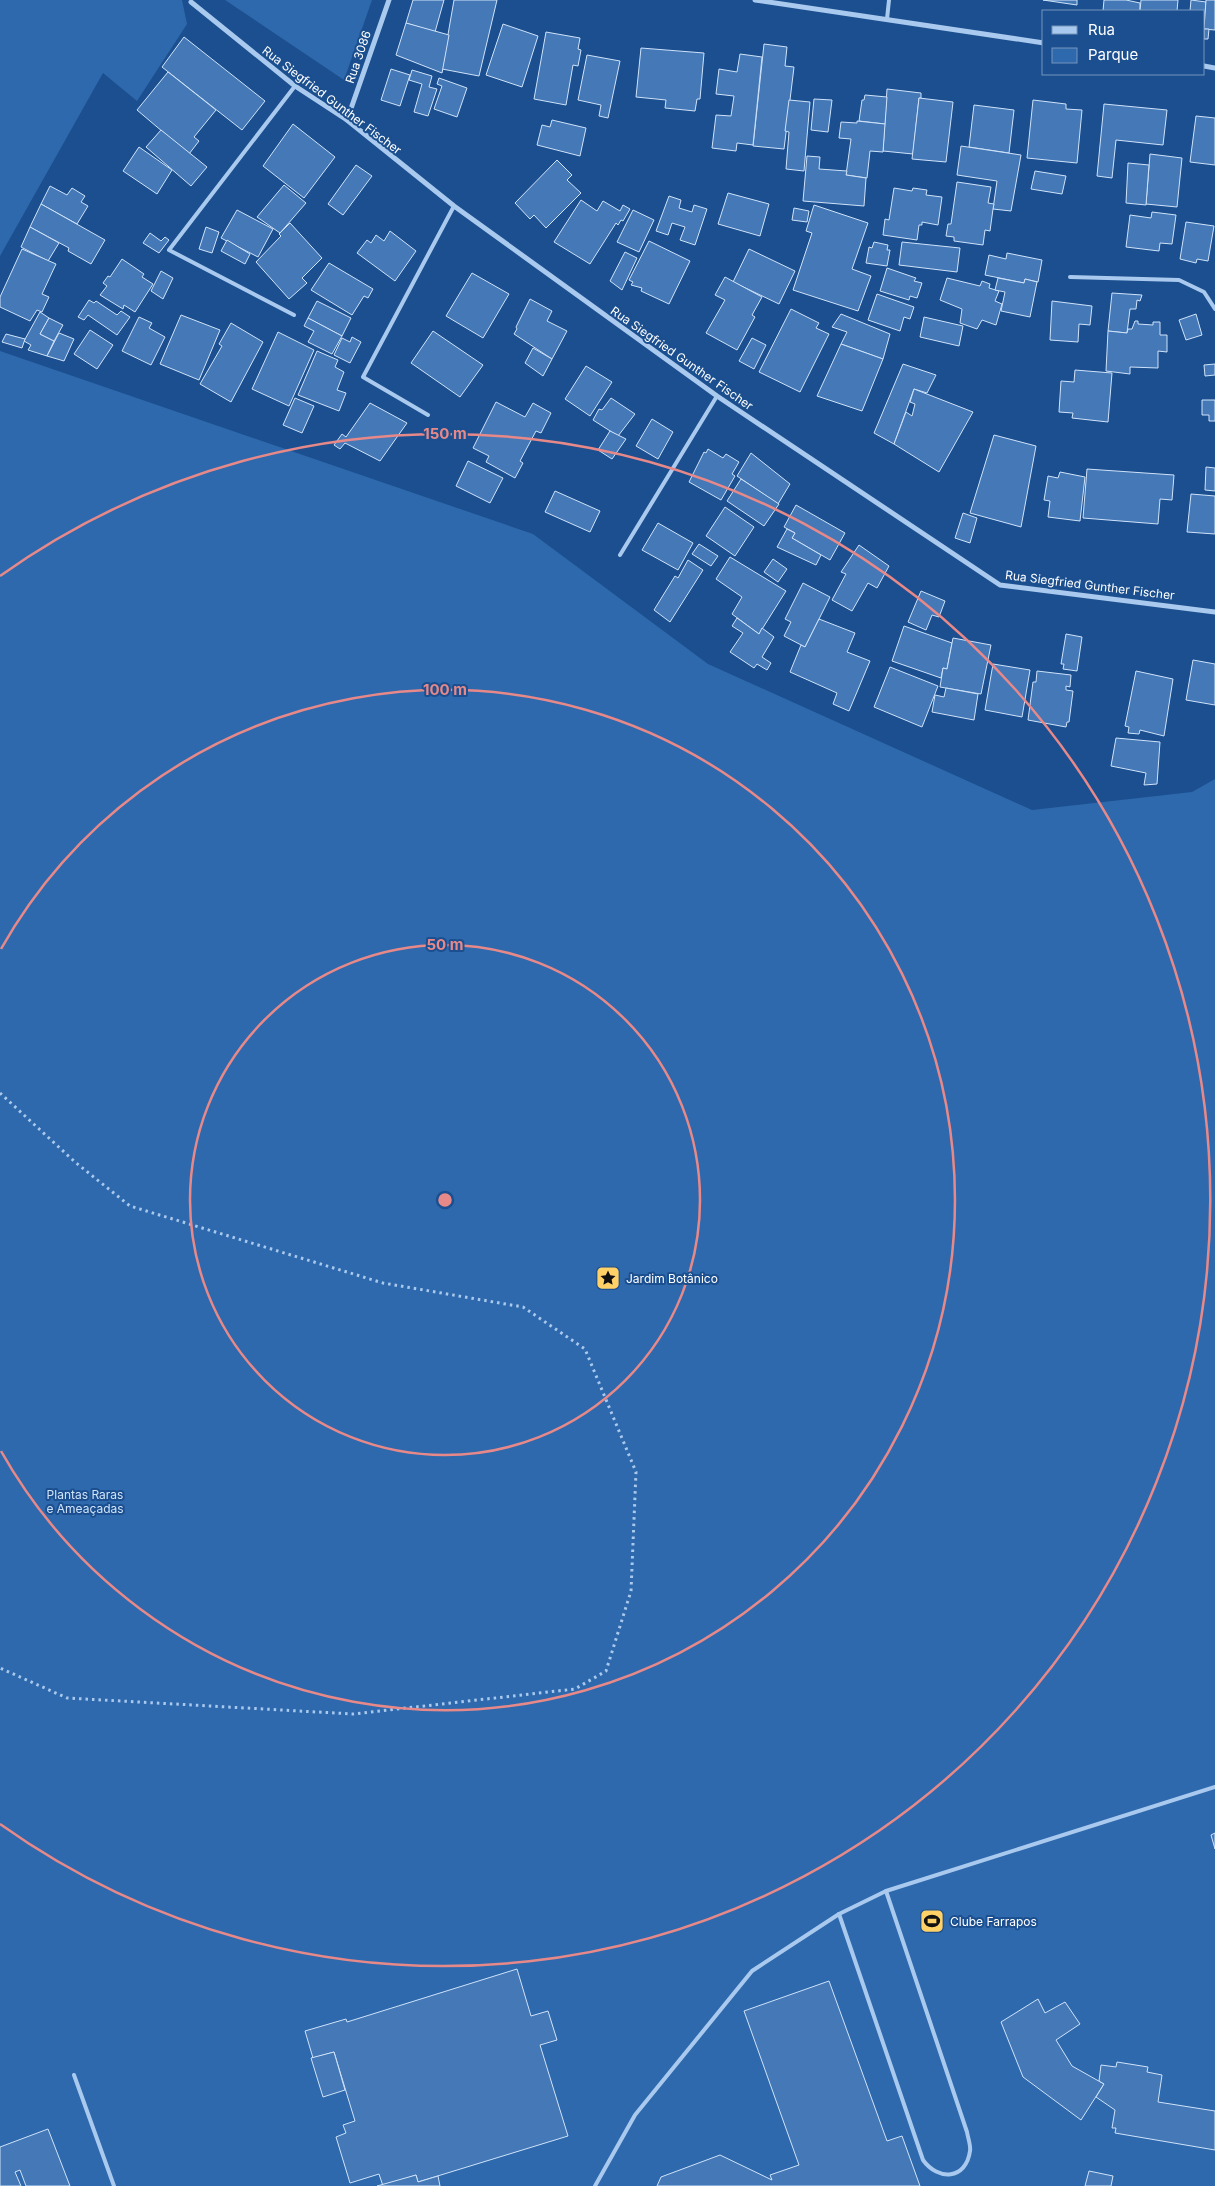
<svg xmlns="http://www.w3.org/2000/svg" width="1215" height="2186" viewBox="0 0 1215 2186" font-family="Inter,sans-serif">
<rect width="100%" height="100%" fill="#1b4f8f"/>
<!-- green -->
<g fill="#2e69ad">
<polygon points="0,0 182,0 187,24 137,101 103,73 0,256"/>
<polygon points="225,0 372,0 344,80"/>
<polygon points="0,351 533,534 708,664 1032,810 1192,792 1215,779 1215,2186 0,2186"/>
</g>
<!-- building -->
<g fill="#4478b7" stroke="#cfe3fa">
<polygon points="413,0 444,0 435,32 406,23"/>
<polygon points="454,0 497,0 479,76 442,69"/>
<polygon points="1043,0 1077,0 1077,5"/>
<polygon points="1104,0 1126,0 1140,3 1140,11 1103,11"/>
<polygon points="1141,0 1178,0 1177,11 1140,11"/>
<polygon points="1191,0 1206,2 1204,25 1204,11 1190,11"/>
<polygon points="1206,0 1215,0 1215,30 1204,29"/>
<polygon points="406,23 449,35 442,73 396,55"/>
<polygon points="503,24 538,36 522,87 486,75"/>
<polygon points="1204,29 1209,29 1208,39 1204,39"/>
<polygon points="546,32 580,38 578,49 581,50 578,66 573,65 566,105 534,99"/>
<polygon points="184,37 265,101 242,130 162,67"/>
<polygon points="764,44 787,47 785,66 794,67 784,149 753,146"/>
<polygon points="641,48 704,53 700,99 697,99 695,111 665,108 666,100 636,97"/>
<polygon points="740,54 762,57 753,145 737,143 736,151 712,148 716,115 731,116 734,96 716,94 719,69 737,72"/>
<polygon points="587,55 620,61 608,118 599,116 601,105 578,100"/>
<polygon points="391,69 410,75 400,106 381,100"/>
<polygon points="412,70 432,76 429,87 437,89 428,116 414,112 422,84 409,80"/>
<polygon points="168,72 216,110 194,137 199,141 189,154 137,110"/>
<polygon points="439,78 467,88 457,117 434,109 442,86 437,84"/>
<polygon points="887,89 921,93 921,98 919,98 913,154 883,151"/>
<polygon points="865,95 887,97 885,124 859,121 862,100 864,100"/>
<polygon points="919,98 953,102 946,162 912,159"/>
<polygon points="814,99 832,100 828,132 811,130"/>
<polygon points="789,100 810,102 804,171 786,169 789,132 785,131"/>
<polygon points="1033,100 1066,104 1066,109 1082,110 1077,163 1027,158"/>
<polygon points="1104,104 1167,110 1163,145 1116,140 1112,178 1097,176"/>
<polygon points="974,105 1014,110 1009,153 969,147"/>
<polygon points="1196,116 1215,118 1215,165 1190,162"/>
<polygon points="552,120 586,128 580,156 537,145 542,125 550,127"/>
<polygon points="857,121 885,124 883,152 870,151 867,178 846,175 851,139 839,138 841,122 857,123"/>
<polygon points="293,124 335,157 304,198 263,166"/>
<polygon points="161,130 207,167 191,186 146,147"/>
<polygon points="961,146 1021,155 1011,211 993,209 997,181 957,175"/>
<polygon points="139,147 172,170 157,194 123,171"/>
<polygon points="1150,154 1182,158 1177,207 1146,204"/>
<polygon points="807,156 820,157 819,169 847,171 846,175 866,178 864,206 803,201"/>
<polygon points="557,160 572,175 567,180 581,193 546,228 534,215 530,219 515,203"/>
<polygon points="1128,163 1149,165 1146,205 1126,203"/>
<polygon points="356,165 372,176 343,215 328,204"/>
<polygon points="1035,171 1066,176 1062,194 1031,189"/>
<polygon points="957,182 991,187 988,203 994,204 993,209 990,231 985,230 983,245 954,241 954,237 946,236 948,224 951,224"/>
<polygon points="284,185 306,203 280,233 257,217"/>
<polygon points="50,186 67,195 72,188 85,196 81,202 88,206 77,224 41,204"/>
<polygon points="894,188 912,191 913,188 927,190 926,195 942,197 938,225 922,222 922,225 919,225 917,240 883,235 885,219 889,220"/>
<polygon points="728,193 769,204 760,236 718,224"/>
<polygon points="669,196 681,200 679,208 692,212 694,205 707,209 695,245 680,240 685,227 672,223 668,235 656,231"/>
<polygon points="581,200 597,211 603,201 620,211 623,205 630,209 623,221 621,220 618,225 616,223 590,264 554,242"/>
<polygon points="41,204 105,240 91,264 68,251 69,248 30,227"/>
<polygon points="814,205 868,223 852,269 871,276 858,311 793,290 812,233 806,231"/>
<polygon points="794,208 809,211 807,222 792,220"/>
<polygon points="237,210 273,229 258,257 221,238"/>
<polygon points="633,210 654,220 639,252 617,242"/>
<polygon points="1152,212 1176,215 1172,244 1160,243 1159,251 1126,247 1130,215 1151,218"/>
<polygon points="1186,222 1214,226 1208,261 1197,259 1196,263 1180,259"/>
<polygon points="290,223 322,258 302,278 307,283 289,299 256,262 281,236 279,234"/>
<polygon points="30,227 59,243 48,261 21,247"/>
<polygon points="206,227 219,232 212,253 199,249"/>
<polygon points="390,231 416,251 395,281 357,253 367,240 371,243 376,235 384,241"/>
<polygon points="150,233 161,241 165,237 169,240 159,253 143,243"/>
<polygon points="227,240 250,254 245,264 221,251"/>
<polygon points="649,241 690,261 669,304 641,291 642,288 631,285 633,282 629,280"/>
<polygon points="874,242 888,245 887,250 890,250 887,266 866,263 869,247 872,248"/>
<polygon points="902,242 960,248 957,272 899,265"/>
<polygon points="22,249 56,264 42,294 49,297 42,312 37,310 30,321 0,307 0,297"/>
<polygon points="749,249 795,271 779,304 733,282"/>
<polygon points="625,252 637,258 622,290 610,281"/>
<polygon points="1007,253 1042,260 1038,282 1025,279 1024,283 985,275 989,255 1006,259"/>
<polygon points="122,259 144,274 142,277 153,284 135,312 124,305 123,309 100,295 107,286 103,283 108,276 110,277"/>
<polygon points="329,263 373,289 368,298 364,296 352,315 311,290"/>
<polygon points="887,268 916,278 914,281 922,283 917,298 910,296 909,300 880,291"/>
<polygon points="161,271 173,278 163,299 151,291"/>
<polygon points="472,273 509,294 483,338 446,316"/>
<polygon points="725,277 762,297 752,315 755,317 737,350 706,333 725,300 715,295"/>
<polygon points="947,278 980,286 982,281 990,284 989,288 999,291 995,301 1002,304 996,325 982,320 977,329 960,323 962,309 940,300"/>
<polygon points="998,278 1024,283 1025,279 1037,282 1030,317 1001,311 1005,292 995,290"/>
<polygon points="1112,293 1142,295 1140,301 1137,300 1136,309 1130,309 1127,333 1108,331"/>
<polygon points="877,294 914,307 910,319 904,317 900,331 868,320"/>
<polygon points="530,299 552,311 547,321 567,331 552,359 514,334 517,329 516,327"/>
<polygon points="89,300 94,303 96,301 117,315 121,311 130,317 117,335 88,315 84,320 78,317"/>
<polygon points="317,301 351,318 342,336 308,318"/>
<polygon points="1052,301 1092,306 1090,325 1079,324 1078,342 1050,340"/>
<polygon points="791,309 819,323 816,328 829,334 800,392 759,372"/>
<polygon points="40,312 49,318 40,334 54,341 47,356 28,350 31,345 24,341"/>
<polygon points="841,314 890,334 883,359 841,344 847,332 832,327"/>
<polygon points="1196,314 1202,335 1186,340 1179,320"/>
<polygon points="181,315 220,330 199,380 160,364"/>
<polygon points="139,317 152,323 149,328 165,337 151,365 122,351"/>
<polygon points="924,317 963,326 959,346 920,337"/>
<polygon points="49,318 63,325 54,341 40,334"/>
<polygon points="308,318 342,336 332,354 308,342 314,331 304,326"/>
<polygon points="1135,321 1138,321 1138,324 1153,325 1153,322 1160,322 1160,335 1167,335 1167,352 1158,351 1158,368 1130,367 1130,374 1106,371 1108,331 1127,333 1128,329 1132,329"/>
<polygon points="231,323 263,342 231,402 200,384 222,346 219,344"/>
<polygon points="90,330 113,345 97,369 74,354"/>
<polygon points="433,331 483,365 460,397 411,363"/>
<polygon points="278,332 314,350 289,406 252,389"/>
<polygon points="59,333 74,339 64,361 47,356"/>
<polygon points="6,334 25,339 22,348 2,342"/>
<polygon points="352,337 361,342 350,363 334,355 342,338 350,342"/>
<polygon points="752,338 766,345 754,369 739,361"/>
<polygon points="841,344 883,359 862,411 817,396"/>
<polygon points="533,348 552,359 543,376 525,363"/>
<polygon points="317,351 338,360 335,367 344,372 337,390 346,393 339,411 298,395"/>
<polygon points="903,364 936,375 927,393 914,389 894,444 874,433"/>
<polygon points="1215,364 1215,375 1205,376 1204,365"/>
<polygon points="586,366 612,382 590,416 565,399"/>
<polygon points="1075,370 1112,373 1108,422 1072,418 1073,413 1059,412 1061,381 1074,382"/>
<polygon points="914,389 973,412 939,472 894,444 906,412 912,416 915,404 910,402"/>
<polygon points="295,398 314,406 302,433 283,425"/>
<polygon points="611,398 635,414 618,436 593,420 599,409 602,410"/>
<polygon points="1202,400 1215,400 1215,421 1209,421 1209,415 1202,415"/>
<polygon points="496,402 525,417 533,403 551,413 541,433 536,431 520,461 523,463 515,478 486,462 489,456 473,448"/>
<polygon points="370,403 407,423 380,461 345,443 340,449 334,445 342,434 346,437"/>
<polygon points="652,419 673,432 658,459 636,446"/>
<polygon points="610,431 626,439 612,459 598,450"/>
<polygon points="994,435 1036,446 1021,527 970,513"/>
<polygon points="708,449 723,458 726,454 739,462 732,474 735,476 721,500 689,482 704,452 706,453"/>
<polygon points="751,453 790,484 778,504 737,476"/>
<polygon points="468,461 503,478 490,503 456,486"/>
<polygon points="1206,467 1215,468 1215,491 1205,490"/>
<polygon points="1087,469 1174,475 1172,500 1160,499 1158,524 1083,518"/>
<polygon points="1060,472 1085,477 1080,521 1048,517 1050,501 1044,500 1048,476 1058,478"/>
<polygon points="741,479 779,504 764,526 727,501"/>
<polygon points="555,491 600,511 590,532 545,512"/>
<polygon points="1191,494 1215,496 1215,534 1187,532"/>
<polygon points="796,505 845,533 830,560 792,538 795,533 784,527"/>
<polygon points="725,507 754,527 735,556 706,536"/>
<polygon points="963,513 977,518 970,543 955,538"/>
<polygon points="658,523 693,543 678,570 642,550"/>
<polygon points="787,529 795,533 792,538 821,555 816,565 777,547"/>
<polygon points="699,544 718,556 711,566 692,554"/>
<polygon points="859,545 889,566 877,588 868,583 852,611 832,600 846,574 841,572"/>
<polygon points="730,557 786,591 759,634 732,614 742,597 716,579"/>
<polygon points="773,559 787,569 778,582 764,572"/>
<polygon points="688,560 703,570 670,622 654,610 675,576 678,578"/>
<polygon points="803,583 830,597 805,647 784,636 791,622 785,619"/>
<polygon points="921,591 945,601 939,617 932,615 926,630 908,622"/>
<polygon points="737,618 759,634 762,628 774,637 762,657 771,663 767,670 757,664 754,668 730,652 743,633 732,626"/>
<polygon points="819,619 855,633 847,652 870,661 849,711 833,704 837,693 790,672 801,645 805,647"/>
<polygon points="904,626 952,643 947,669 943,668 941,678 892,661"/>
<polygon points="1066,634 1082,637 1077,671 1063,669 1064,664 1061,664"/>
<polygon points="953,638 991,645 981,694 940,687 943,668 947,669"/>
<polygon points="1193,660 1215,664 1215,705 1186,700"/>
<polygon points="993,664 1030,670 1022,717 985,710"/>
<polygon points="890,667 938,686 922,727 874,707"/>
<polygon points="1037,671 1071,675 1070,687 1066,686 1066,690 1073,691 1069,722 1067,722 1066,727 1028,720 1033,682 1036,682"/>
<polygon points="1136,671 1173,679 1164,736 1140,730 1139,734 1128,733 1129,727 1125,726"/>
<polygon points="946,688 978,694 974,720 932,712 935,695 944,697"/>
<polygon points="1116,738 1160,742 1157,784 1144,785 1146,773 1111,766"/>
<polygon points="1215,1833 1215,1849 1211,1835"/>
<polygon points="517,1969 531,2016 548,2011 557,2040 540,2045 568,2136 418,2182 416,2175 383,2186 379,2174 350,2183 336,2137 346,2133 343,2125 355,2121 334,2052 313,2058 305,2031 346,2019 347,2022"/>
<polygon points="829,1981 887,2141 902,2136 920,2186 657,2186 661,2177 720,2155 772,2180 770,2175 799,2165 744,2011"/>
<polygon points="1038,1999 1045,2013 1065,2002 1080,2024 1056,2040 1072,2066 1104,2084 1081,2120 1023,2077 1001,2022"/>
<polygon points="334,2052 345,2090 323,2097 311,2058"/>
<polygon points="1117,2062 1148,2067 1147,2072 1162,2075 1158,2102 1215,2111 1215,2150 1115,2133 1116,2128 1112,2128 1115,2110 1096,2097 1104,2084 1099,2081 1101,2065 1116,2067"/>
<polygon points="48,2129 70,2186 26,2186 20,2170 15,2172 21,2186 0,2186 0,2147"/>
<polygon points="1089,2171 1113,2176 1111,2186 1085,2186"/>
<polygon points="416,2175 418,2182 438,2176 440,2186 377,2186"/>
</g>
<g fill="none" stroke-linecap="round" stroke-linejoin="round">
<!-- path -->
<polyline stroke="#a9c9ee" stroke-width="3" stroke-dasharray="2.5 4" stroke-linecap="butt" points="0,1093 75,1162 130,1206 383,1283 523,1307 585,1349 636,1472 631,1591 606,1671 575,1689 353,1714 67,1698 0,1668"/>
<!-- lane -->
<g stroke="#a9c9ee" stroke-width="4">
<polyline points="887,19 889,0"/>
<polyline points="1070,277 1179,280 1204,292 1215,309"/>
<polyline points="294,315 169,250 295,86"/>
<polyline points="428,415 363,377 454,206"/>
<polyline points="620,555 717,396"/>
<path d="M839,1914L923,2160C938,2181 966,2180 970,2151C971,2146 968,2138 967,2132L886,1891"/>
<polyline points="74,2075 114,2186"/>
<polyline points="595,2186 635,2115 752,1971 839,1914 886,1891 1215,1787"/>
</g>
<!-- street -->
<g stroke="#a9c9ee" stroke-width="5">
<polyline points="755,0 1044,43"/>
<polyline points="191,2 295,86 347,120 454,206 717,396 1000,585 1215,612"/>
<polyline points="1204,66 1215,68"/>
<polyline points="347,120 389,0"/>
</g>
</g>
<!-- distance rings -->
<g fill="none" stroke="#e88989" stroke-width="2.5">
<circle cx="445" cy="1200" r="255"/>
<path d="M1 949A510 510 0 1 1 1 1451"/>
<path d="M0 576A766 766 0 1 1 0 1824"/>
</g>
<!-- icons -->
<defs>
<g id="sight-square" transform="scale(1.25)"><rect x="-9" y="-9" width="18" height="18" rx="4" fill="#ffd166" stroke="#1b4f8f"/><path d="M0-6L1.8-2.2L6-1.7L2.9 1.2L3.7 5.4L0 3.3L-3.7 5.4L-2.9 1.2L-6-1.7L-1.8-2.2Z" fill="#111"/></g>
<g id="stadium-square" transform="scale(1.25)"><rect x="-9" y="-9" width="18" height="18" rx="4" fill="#ffd166" stroke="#1b4f8f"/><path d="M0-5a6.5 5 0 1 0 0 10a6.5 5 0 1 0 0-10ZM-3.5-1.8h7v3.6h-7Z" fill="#111"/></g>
</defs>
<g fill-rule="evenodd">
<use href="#sight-square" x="608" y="1278"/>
<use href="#stadium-square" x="932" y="1921"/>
</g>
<g text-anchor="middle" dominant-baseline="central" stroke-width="4" stroke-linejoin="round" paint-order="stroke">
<!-- street labels -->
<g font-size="12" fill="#fff" stroke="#1b4f8f">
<text transform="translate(358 57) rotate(-71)">Rua 3086</text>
<text transform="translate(332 100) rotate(37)">Rua Siegfried Gunther Fischer</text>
<text transform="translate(682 358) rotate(35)">Rua Siegfried Gunther Fischer</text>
<text transform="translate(1090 585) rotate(7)">Rua Siegfried Gunther Fischer</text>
</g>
<!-- poi labels -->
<g font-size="12" fill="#fff" stroke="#1b4f8f" text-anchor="start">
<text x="626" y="1278">Jardim Botânico</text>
<text x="950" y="1921">Clube Farrapos</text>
</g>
<!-- park labels -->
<g font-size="12" fill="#cfe3fa" stroke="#1b4f8f">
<text x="85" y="1494">Plantas Raras<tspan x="85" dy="14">e Ameaçadas</tspan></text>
</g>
</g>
<circle cx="445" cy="1200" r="8" fill="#e88989" stroke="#1b4f8f" stroke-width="2.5"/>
<g font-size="15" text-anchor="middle" font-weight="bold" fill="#e88989" stroke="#1b4f8f" stroke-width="4" stroke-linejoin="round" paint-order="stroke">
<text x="445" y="439">150 m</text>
<text x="445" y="695">100 m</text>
<text x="445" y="950">50 m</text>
</g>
<!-- legend -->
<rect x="1042" y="10" width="162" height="65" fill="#1b4f8f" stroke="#7695bc"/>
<rect x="1052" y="26" width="25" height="8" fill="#a9c9ee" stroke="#7695bc"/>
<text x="1088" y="35" font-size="15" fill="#ffffff">Rua</text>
<rect x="1052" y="48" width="25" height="15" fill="#2e69ad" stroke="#7695bc"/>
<text x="1088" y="60" font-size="15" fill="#ffffff">Parque</text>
</svg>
